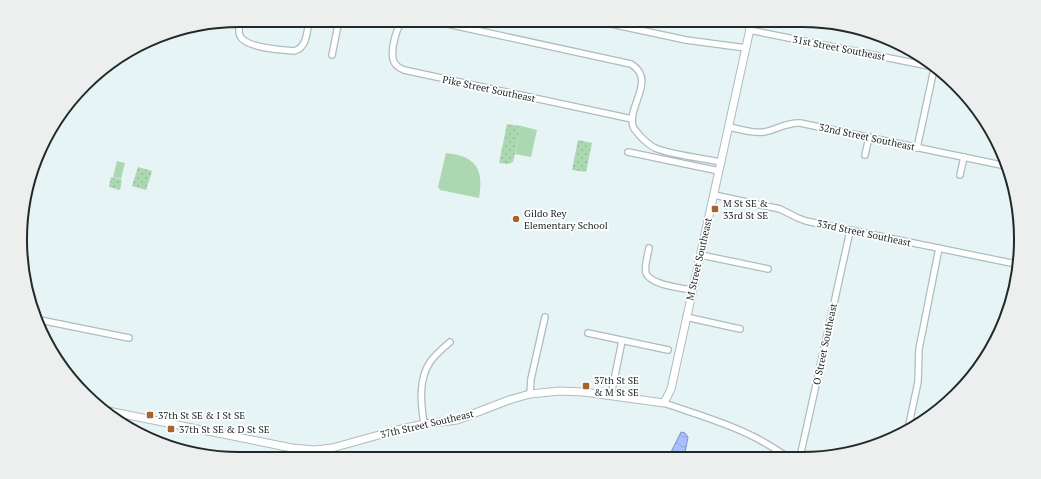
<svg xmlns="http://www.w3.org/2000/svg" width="1041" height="479" viewBox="0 0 1041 479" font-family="'PT Serif',serif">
<defs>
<pattern id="park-dots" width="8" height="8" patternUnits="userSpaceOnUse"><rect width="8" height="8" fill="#acd8b1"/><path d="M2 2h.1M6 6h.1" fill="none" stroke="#94b998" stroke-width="1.8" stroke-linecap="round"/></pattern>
<pattern id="water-waves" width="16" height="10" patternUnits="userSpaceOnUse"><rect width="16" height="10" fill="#a8bffe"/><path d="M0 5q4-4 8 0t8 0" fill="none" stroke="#90a4da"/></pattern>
</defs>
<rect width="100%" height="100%" fill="#e6f4f6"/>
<!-- park -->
<g fill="url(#park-dots)">
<polygon points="507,124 521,126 513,162 508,164 499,163"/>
<polygon points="578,140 592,143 586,172 572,170"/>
<polygon points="138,167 152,171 146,190 132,186"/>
<polygon points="111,177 122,180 120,190 109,187"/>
</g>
<!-- pitch -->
<g fill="#acd8b1">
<polygon points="521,126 537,130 531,157 515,154"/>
<path d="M446,153C476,156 484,169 479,198L440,190L438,187Z"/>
<polygon points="117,161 125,163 121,179 113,177"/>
</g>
<!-- water -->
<polygon fill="url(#water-waves)" stroke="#8092be" points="681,432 685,433 688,437 684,458 668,458"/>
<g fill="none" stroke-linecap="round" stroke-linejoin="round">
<!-- minor casing -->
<g stroke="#afbcbe" stroke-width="8">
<g id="minor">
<path d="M240,20C239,25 238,31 240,36C246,48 281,50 294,51C307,48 307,32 309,20"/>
<path d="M404,20C396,26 391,49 393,59C394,64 399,68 404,70L632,119"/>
<path d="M429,20L631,64C657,80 627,106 633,126C634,130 638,133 640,136C644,140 649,145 655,148C672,155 701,158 721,162"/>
<polyline points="566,20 581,23 602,22 686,40 746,48"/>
<polyline points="749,30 929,66"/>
<polyline points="332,55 339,20"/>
<path d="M729,127C740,129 753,134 764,132C776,130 787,122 800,123L1006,166"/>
<polyline points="917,148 934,69"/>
<polyline points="628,152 719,171"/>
<polyline points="865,155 869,137"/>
<polyline points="960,175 964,157"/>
<polyline points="714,195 780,209 798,218 806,221 1016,264"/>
<path d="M649,248C648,255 644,266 646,273C650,285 681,288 692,290"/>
<polyline points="701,255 768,269"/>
<polyline points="686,317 740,329"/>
<polyline points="40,320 129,338"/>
<polyline points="588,333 668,350"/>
<polyline points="530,394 531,379 545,317"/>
<polyline points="611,395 622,341"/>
<path d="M664,403C692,413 721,421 748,434C762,440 775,449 788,457"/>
<path d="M424,424C421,405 418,380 430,362C435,355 443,348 450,342"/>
<polyline points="908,429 918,382 919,349 939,248"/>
<polyline points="800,457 850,231"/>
</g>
</g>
<!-- tertiary casing -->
<g stroke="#afbcbe" stroke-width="9">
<polyline id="tertiary" points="103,410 292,448 315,450 332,448 397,430 424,424 457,420 509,400 530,394 560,391 584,392 664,403 671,389 673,380 752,20"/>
</g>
<!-- minor -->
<use href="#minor" stroke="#fff" stroke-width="5.5"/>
<!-- tertiary -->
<use href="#tertiary" stroke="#fff" stroke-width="7"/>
</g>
<!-- markers -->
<g fill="#a5642f" stroke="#fff" stroke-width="1.5">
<rect x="711" y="205" width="8" height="8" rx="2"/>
<circle cx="516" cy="219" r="4"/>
<rect x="582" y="382" width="8" height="8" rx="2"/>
<rect x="146" y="411" width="8" height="8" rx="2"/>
<rect x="167" y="425" width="8" height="8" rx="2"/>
</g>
<g text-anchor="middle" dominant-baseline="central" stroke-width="3.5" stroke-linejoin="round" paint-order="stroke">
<!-- street labels -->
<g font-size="10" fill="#232829" stroke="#fff">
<text transform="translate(839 48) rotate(11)">31st Street Southeast</text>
<text transform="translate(489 89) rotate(12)">Pike Street Southeast</text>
<text transform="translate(867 137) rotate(12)">32nd Street Southeast</text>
<text transform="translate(864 233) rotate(12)">33rd Street Southeast</text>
<text transform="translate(699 259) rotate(-77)">M Street Southeast</text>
<text transform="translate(825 344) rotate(-78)">O Street Southeast</text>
<text transform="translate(427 424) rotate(-13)">37th Street Southeast</text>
</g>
<!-- poi labels -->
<g font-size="10" fill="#232829" stroke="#fff" text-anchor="start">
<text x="723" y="203">M St SE &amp;<tspan x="723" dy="12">33rd St SE</tspan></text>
<text x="524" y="213">Gildo Rey<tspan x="524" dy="12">Elementary School</tspan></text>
<text x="594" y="380">37th St SE<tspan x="594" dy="12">&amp; M St SE</tspan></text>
<text x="158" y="415">37th St SE &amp; I St SE</text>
<text x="179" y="429">37th St SE &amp; D St SE</text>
</g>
</g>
<!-- crop -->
<path d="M0 0H1041V479H0ZM239 27H802A212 212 0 0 1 1014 239V240A212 212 0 0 1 802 452H239A212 212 0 0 1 27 240V239A212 212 0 0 1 239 27Z" fill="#edeeee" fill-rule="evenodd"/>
<path fill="none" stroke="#232829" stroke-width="2" d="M239 27H802A212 212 0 0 1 1014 239V240A212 212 0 0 1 802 452H239A212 212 0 0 1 27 240V239A212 212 0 0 1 239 27Z"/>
</svg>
